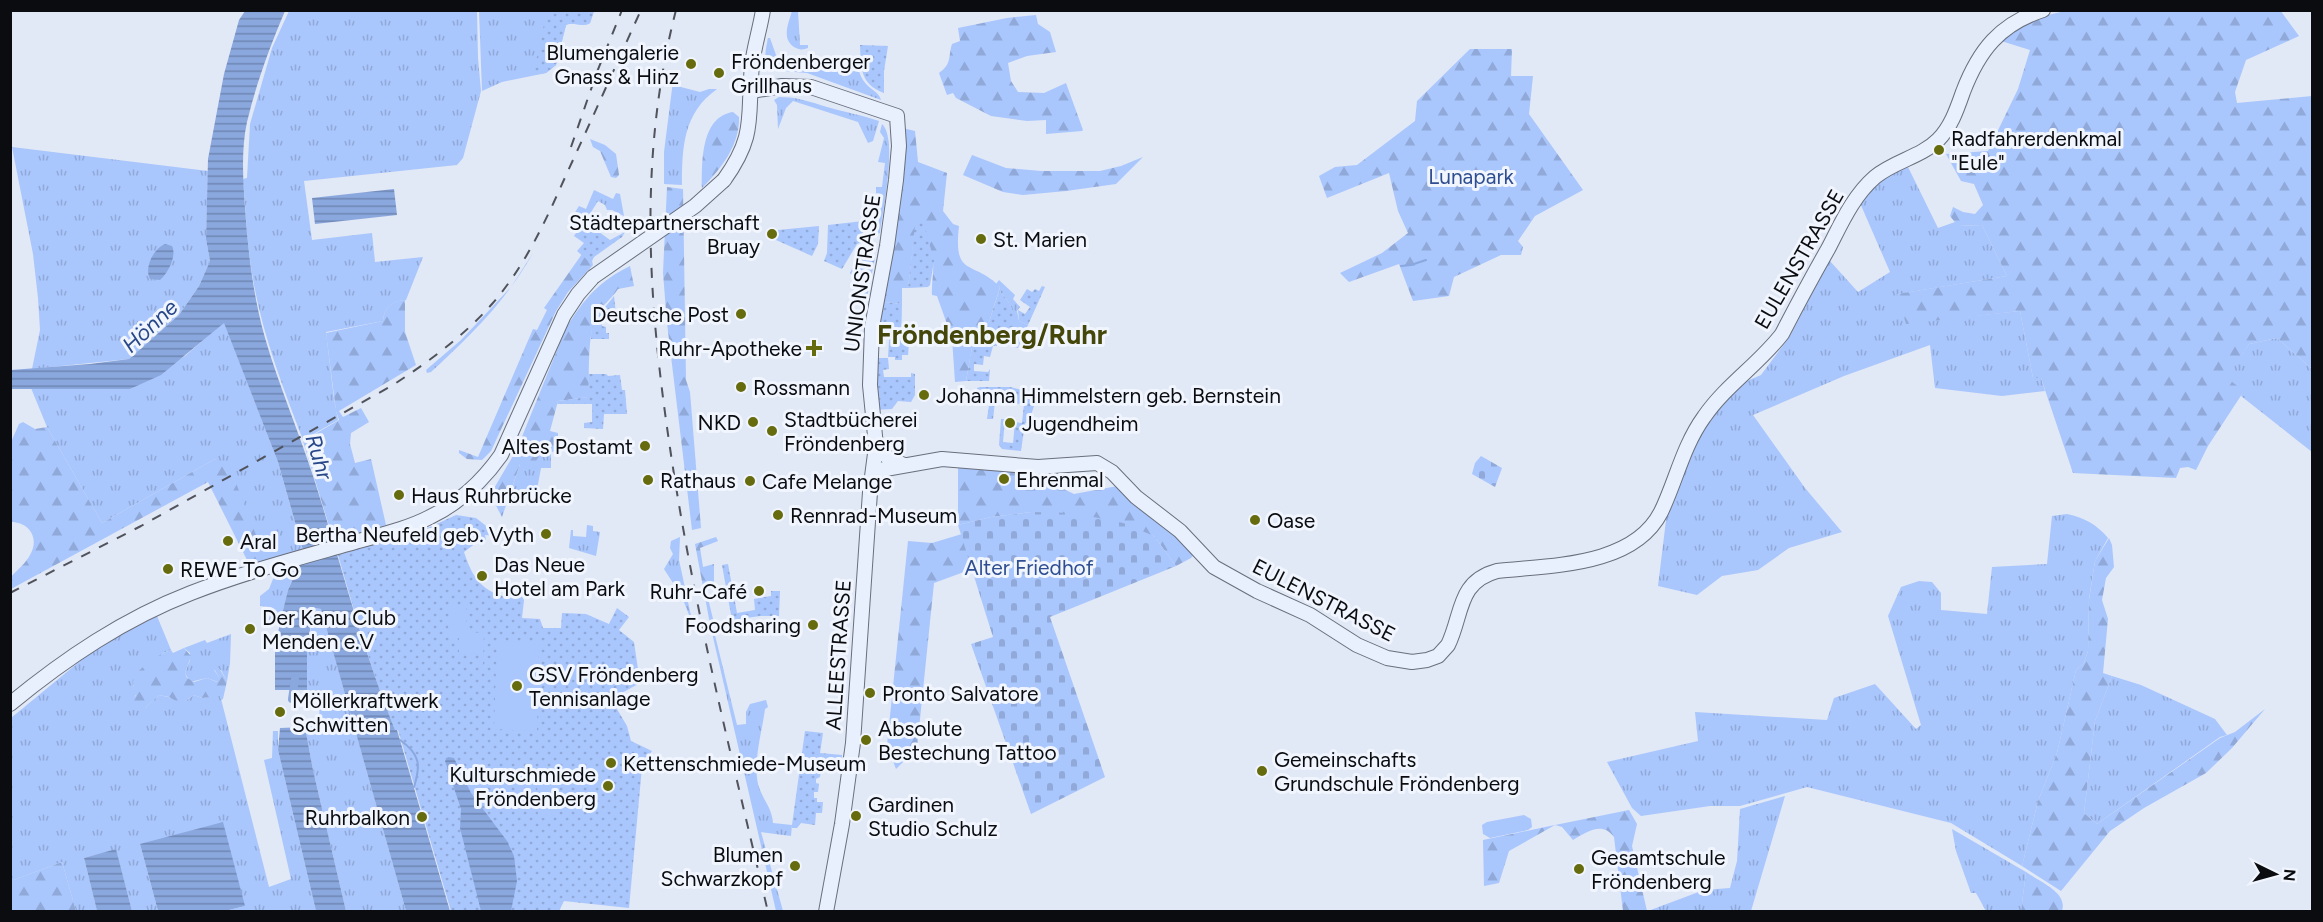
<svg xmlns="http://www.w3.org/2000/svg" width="2323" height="922" viewBox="0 0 2323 922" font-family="Figtree,sans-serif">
<defs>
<pattern id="grass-tufts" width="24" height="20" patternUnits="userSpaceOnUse" patternTransform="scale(1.5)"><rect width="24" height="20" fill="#a9c6fd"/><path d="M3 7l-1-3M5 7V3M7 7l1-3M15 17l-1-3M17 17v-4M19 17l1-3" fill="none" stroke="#90a9d8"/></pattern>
<pattern id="forest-firs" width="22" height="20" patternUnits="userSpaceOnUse" patternTransform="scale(1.5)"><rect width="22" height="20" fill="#a9c6fd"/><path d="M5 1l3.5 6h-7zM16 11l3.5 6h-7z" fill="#90a9d8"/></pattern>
<pattern id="cemetery-stones" width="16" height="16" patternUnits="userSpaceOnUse" patternTransform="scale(1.5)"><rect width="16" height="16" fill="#a9c6fd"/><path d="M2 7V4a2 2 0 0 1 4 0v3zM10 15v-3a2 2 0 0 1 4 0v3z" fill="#90a9d8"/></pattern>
<pattern id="park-dots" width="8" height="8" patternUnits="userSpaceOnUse" patternTransform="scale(1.5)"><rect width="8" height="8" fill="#a9c6fd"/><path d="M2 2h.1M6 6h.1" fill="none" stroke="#90a9d8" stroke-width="1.8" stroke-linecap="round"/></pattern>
<pattern id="water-rules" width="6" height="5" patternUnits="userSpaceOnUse" patternTransform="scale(1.5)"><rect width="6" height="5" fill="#8aa7de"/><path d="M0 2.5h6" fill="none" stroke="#6f86b3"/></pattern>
</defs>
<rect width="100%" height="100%" fill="#e1e8f6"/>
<!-- grass -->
<g fill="url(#grass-tufts)">
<path d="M289,11H477L478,58L481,91L463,158L457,165L304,181L312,240L372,233L375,262L423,257L406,300C392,301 384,307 383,321L326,332L334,399L338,420L303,440C284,390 264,339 254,285C247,250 246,214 243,179L247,178L250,124L272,48Z"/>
<path d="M479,11H594L590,23C582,28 573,21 566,25L556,65L546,73L502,82L482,91Z"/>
<path d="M792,11H798L800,45H808V48C803,50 799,50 794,47C781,38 789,22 792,11Z"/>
<path d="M768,38H770L776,55L783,61L797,65H813L826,72L859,71C864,89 878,89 881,100L807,73L772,70C762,62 766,49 768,38Z"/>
<path d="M673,81H676L677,86L700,92L709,89H717C683,113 682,148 682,185L664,184V152Z"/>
<path d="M779,97C797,97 811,102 827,107C844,112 862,115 879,121L873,141L868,143L858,122L793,101L786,108L778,129L777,105L774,100Z"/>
<path d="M882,124C898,139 883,210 880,233L874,235L872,233L871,227H878L882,194L876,193V187H882L885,163L878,162L884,138L880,132Z"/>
<polygon points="12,147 208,171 206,239 210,261 199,286 179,315 129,359 32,369 40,330 38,298 33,254"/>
<polygon points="1907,165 1938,228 1955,222 1959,226 1982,225 2007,276 1898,294 1906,323 2020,311 2033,378 2041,378 2045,391 2002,396 1935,388 1930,345 1844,376 1753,415 1805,488 1842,532 1789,548 1758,570 1722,576 1697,595 1658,586 1667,512 1699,434 1728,396 1747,381 1761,375 1790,336 1829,260 1858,292 1890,272 1860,203 1875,182"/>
<polygon points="594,190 613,199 616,193 620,194 624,216 612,210 607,210 605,205 598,201 588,217 584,215 581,219 574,214 579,206 586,209"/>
<path d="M533,253C506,301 471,335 431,372L427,373L426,370L461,340L511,287Z"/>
<path d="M999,280L1015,295L1013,299L1020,307L1017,311L1019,321L1028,325L1018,348L1007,345C1013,320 1020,312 999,291L1000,287L996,284Z"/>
<polygon points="224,322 278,462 303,551 266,561 215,459 102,523 47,427 31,388 130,389 185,356"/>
<polygon points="2277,338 2312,369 2312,452 2241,396 2243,391 2226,378 2249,344"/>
<polygon points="544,448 558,448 559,451 551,452 551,468 541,468 535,500 529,501 518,495 516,499 509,497 520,464"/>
<path d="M2067,514C2085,518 2096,524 2108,538L2095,561L2089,599L2088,651L2084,663L2076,670L2057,753L2038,801L2022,866L1951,823L1807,787L1740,806H1710L1641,816L1632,808L1607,762L1698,741L1695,712L1827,720L1834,698L1875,684L1916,729L1921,725L1888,616L1901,587L1919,581L1932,582L1941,593V610L1987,614L1992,567L2047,564L2052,516Z"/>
<polygon points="587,525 593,526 593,531 600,532 596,556 569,548 571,530 573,530 573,536 586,537"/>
<polygon points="680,537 679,560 693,625 682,597 664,569 673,554 670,548 671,541"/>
<polygon points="298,566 288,590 280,622 267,622 270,616 270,607 260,606 260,596 269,589 275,574"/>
<polygon points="315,608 321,609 327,630 406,911 346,911 313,770 305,727 319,726 320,692 307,690 307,647"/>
<polygon points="157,616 171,650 163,653 133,685 137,694 133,698 145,708 159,695 185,701 194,695 202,698 220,695 269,887 291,879 264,760 272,758 273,731 278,731 278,750 316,911 225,911 245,906 140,844 158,911 132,911 116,850 84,858 97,911 76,911 62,862 11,881 11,718 85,657 113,639"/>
<path d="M712,623L737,725L746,724V712L750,704L766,700L768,707L765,709C762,732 753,761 758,784C762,799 772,807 773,823L792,825L791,836L761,832L783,911H776L710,624Z"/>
<polygon points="231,634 230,663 227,681 221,670 214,670 219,677 218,682 207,678 190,682 185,673 190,660 190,653 184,648 205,640 207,643"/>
<polygon points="2112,676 2141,685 2215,719 2227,735 2220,737 2097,824 2084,813 2095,721"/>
<polygon points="1785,796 1751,911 1648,911 1704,890 1730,888 1737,861 1740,809"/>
<polygon points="1952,829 2026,872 2021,911 1986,911 1976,893 1971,893 1956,851"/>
</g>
<!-- forest -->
<g fill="url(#forest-firs)">
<polygon points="2280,10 2299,36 2246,60 2235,92 2237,103 2312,96 2312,369 2277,338 2249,344 2227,378 2244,391 2208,446 2196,470 2188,467 2180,468 2176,478 2073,473 2041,378 2033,378 2020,311 1906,324 1897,294 2007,276 1982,225 1958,226 1950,216 1953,207 1963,212 1975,214 1983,205 1974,184 1961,181 1946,154 1988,151 2018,89 2030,50 1998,40 2031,19 2065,11"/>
<path d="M1036,15L1038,24L1050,32L1056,52L1027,56L1008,63L1011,81L1018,92L1044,93L1066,83L1083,130L1082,131L1046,134V120L1027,121L991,116L956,98L953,93L947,95L939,73C952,64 948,57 952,44L960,41L958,28L1007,18Z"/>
<polygon points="1470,49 1512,49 1511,76 1533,76 1529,114 1583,190 1535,216 1518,241 1523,247 1521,255 1501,255 1454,277 1449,296 1413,301 1399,264 1349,282 1340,273 1382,253 1408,233 1398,211 1389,173 1327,198 1319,176 1335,167 1357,165 1415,121 1417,101"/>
<path d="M733,112L739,117C740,145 721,169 702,188C702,164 700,117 733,112Z"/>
<path d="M898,127L915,131L918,162L947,173L943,211L953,224L959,226C953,279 973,259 1000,287L989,322L973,342L966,381L955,382L952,338L937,296L932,295C931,281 936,266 931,252L913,246L908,288H902V304L876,301Z"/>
<polygon points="590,139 605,145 616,154 619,175 616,178 611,177 600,151 593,147"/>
<polygon points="972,155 1006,168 1041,171 1100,171 1121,166 1143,157 1116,184 1066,191 1023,195 1003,192 963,175"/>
<polygon points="667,187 683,189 686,380 690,392 701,528 692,530 667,323 663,273"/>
<polygon points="582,254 593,265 568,292 556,311 491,451 482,460 467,459 459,453 459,450 478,457 533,329 537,330 547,310 544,308"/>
<path d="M630,266L634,286L618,289C612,298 605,303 599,311C587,326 589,376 589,397L558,401L550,431L558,433V448L544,449L532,467L520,464L502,517L492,498L493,490L517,449L566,328C585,298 598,282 630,266Z"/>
<path d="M405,300V332L416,365L339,411L343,417L361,408L369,422L351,433L350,444L355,463L371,459L386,525L368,530L373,544L338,555L303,441L339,420L336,411L326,333L383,321C384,307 392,301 405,300Z"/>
<path d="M23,422L35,429L47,427L102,523L215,459L231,470L266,561L250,566L208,482L11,589V577C17,570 26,563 30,555C40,538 29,522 11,522V442L19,424Z"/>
<polygon points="958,460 1048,467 1049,482 1074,494 1123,485 1197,551 1191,558 1176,566 1154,536 1031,512 991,517 958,525"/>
<polygon points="962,534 972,569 934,583 917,748 896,769 887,745 908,541 932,543"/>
<polygon points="716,537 718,541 700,548 703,567 714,564 714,585 705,586 714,623 710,624 695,544"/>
<polygon points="2109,538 2112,545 2114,567 2106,578 2102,600 2108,619 2103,673 2112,676 2095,721 2084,813 2097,824 2220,738 2235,732 2265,709 2232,748 2206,773 2144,808 2110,831 2061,891 2022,866 2038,801 2057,753 2076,670 2084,663 2088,651 2089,600 2095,561"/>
<path d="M184,648L191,656L185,673L187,678L194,682L207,678L217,682L219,677L214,669L219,668L227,681L223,699L221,700L220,696L202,698L194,695L185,701L178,702L169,697L159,695L145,708L129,711L124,703L129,698L136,696C136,692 133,687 133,682C134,670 160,653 171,650L173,653Z"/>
<path d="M1629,810L1637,824L1632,846L1647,911H1623L1614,837C1602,821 1587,832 1573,840L1562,827L1555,825Z"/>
<polygon points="1555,825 1509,851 1499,883 1484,886 1483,840"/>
<polygon points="62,862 76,911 11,911 11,881"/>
<path d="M2026,872C2040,882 2068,892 2062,911H2021Z"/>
</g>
<!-- cemetery -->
<g fill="url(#cemetery-stones)">
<polygon points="1481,456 1502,468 1495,487 1472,474 1475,463"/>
<polygon points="1031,512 1074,513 1123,523 1154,536 1176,566 1050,617 1105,777 1031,814 971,644 993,637 958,525 991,517"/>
</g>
<!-- park -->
<g fill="url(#park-dots)">
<path d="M547,11H594L590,23C582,28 573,21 566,25L556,65L546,73L533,75Z"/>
<path d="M860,45L888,46L884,71V93C860,84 861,68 860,45Z"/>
<polygon points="584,221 610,240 625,232 622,237 594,257 592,261 593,265 577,251 584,243 574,236"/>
<polygon points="864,221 862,242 857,244 842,269 824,261 827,253 828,225"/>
<polygon points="918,222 924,223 934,261 930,285 928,287 908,288 915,225"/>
<polygon points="819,226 818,244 812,256 767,236 768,231"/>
<polygon points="870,251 875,258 867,297 862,295 868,279 855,273 853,277 850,273 853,267 858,269 863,261 858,257 860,254"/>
<polygon points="1042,286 1045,287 1028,325 1019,321 1018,310 1025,314 1030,307 1020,300 1027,289 1032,292 1035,289 1039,291"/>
<path d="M999,291C1018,310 1016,319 1008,343L997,342V346H993L990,357L984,356L983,365L974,364V371L988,372L990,369L989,381H966L973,342L989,322Z"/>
<path d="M614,296L616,314L609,317L601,315L598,322L602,323V326L606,327V333H609V339H591C591,316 602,313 614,296Z"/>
<polygon points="876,301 902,304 901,343 909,343 908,355 902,355 902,360 895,360 895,357 888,357 890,326 872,327"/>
<polygon points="870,358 888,358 889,369 883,370 884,377 911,377 911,373 915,374 915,395 911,402 898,401 892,409 873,410"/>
<polygon points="589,374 606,374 608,376 620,375 622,390 625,390 627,414 604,414 603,429 584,428 584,423 592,422 592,404 557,404 558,401 588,397"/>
<polygon points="980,387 1010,387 1038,394 1028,424 1025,423 1021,451 1002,449 999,445 1001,419 1005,419 1003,442 1013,443 1015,422 1022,423 1024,404 995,402 993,419 987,419 989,405 987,402 978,403 977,388"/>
<path d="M456,515L476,518L499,536L485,535L486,540L476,543L464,552C473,579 481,591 510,598L513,592L521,595L524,600L522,618L540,619L543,628H561L562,613L586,614L609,624L617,608L629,617L619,630L634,642L640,683L611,699L627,726L631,741L652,751L642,767L629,908L564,901L559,911H451L398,730H395C372,674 355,614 338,555L430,527Z"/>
<polygon points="728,564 737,613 755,610 754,599 771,596 771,591 780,591 779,616 760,616 732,620 722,565"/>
<polygon points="805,731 823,733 820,753 842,755 841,767 838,769 822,766 820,777 816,779 816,783 819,784 818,792 814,792 814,798 817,798 817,802 823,802 822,813 816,813 815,825 801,823 797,828 792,828 792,825"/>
</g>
<!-- pitch -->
<g fill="#a9c6fd">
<polygon points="449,607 466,607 466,632 484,633 483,664 479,664 479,654 459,653 459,638 448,638"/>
<polygon points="497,641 539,642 537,731 494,729"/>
<polygon points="537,779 553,779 554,818 538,818"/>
<polygon points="1524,815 1531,819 1532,827 1528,830 1490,838 1483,834 1482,825 1487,822"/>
</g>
<!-- water -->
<g fill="url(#water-rules)">
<path d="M245,11H285C270,46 256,84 247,122C241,149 243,180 245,208C248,252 253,295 265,338C279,386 299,432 314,479C341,563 362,649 395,730H397L450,911H406L321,609L315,608L313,613L307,647V690H275V652L280,622L288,590L304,554L278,462L224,323L161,375L130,389H11V370L90,364L129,359L179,315L199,286L210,261L206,239L208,159L224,74L239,20Z"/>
<polygon points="394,189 397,215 315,224 312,198"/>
<path d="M165,244L172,246C177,256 168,273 160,280L150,279C144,268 153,249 165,244Z"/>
<polygon points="305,727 313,770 346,911 316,911 278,750 280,728"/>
<polygon points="448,757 454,758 471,793 507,841 514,856 517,881 511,911 481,911 460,828 461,809 445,761"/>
<polygon points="223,822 245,906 225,911 158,911 140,844"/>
<polygon points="116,849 132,911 97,911 84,858"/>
</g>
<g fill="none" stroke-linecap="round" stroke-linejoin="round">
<!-- stream -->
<g stroke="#8aa7de" stroke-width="2">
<polyline points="1401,266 1411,265 1426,260"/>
<path d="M400,740C420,754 421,765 414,787"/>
</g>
<!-- canal -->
<polyline stroke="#8aa7de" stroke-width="8" points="292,699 295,679"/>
<!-- secondary casing -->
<g stroke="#696f7b" stroke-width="16">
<g id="secondary">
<polyline points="752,91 782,86 811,87 897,116 899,146 896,180 887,246 872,327 870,385 876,446 870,492 853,743 842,824 826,912"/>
<path d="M724,180C757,134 747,117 752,65C754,47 760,29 763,10"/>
<polyline points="876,446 888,458 904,465"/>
<path d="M874,471L942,459L1038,467L1097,463L1112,472L1136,497L1180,531L1214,567L1257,591L1310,615L1357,645L1387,658L1412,662L1427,660L1438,656L1448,645C1463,614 1457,582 1497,571C1550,565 1633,567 1661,512C1676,481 1683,446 1704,417C1726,385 1759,364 1782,334C1797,305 1812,277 1828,249C1841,224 1853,196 1875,177C1894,161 1921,157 1938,140C1951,127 1957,109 1963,92C1979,50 2000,24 2043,10"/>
<path d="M10,704C66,658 124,619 191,593C242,573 295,559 348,544C375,536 405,530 430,517C459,503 482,482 501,455L564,315L578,294L593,277"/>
</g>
</g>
<!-- secondary -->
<use href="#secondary" stroke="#e8f0fe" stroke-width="14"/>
<!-- rail -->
<g stroke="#50535b" stroke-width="2" stroke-dasharray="10 10" stroke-linecap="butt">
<path d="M676,10C638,157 648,300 670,448C693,605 732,758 768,912"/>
<polyline points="571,147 597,72 622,10"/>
<path d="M10,593L141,526L393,385C428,362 464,336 492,304C526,265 546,220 567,173C592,119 616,65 641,10"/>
</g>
<!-- secondary-bridge casing -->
<g stroke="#696f7b" stroke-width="16" stroke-linecap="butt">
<polyline id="secondary-bridge" points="593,277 695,206 724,180"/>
</g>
<!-- secondary-bridge -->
<use href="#secondary-bridge" stroke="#e8f0fe" stroke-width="14"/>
</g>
<!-- markers -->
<g fill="#666b0e" stroke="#f1f5fe" stroke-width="2">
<circle cx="691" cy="64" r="6"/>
<circle cx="719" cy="73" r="6"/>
<circle cx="1939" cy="150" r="6"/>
<circle cx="772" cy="234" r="6"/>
<circle cx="981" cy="239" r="6"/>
<circle cx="741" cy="314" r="6"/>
<path d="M811 339h6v6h6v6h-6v6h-6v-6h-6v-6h6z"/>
<circle cx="741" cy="387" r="6"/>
<circle cx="924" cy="395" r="6"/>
<circle cx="753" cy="422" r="6"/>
<circle cx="1010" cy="423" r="6"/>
<circle cx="772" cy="431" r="6"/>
<circle cx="645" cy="446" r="6"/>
<circle cx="1004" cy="479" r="6"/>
<circle cx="648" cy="480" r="6"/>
<circle cx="750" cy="481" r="6"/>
<circle cx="399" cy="495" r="6"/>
<circle cx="778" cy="515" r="6"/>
<circle cx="1255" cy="520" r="6"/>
<circle cx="546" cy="534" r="6"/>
<circle cx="228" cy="541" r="6"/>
<circle cx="168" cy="569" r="6"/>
<circle cx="482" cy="576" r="6"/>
<circle cx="759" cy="591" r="6"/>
<circle cx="813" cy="625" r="6"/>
<circle cx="250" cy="629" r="6"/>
<circle cx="517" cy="686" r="6"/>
<circle cx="870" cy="693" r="6"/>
<circle cx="280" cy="712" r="6"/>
<circle cx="866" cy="740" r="6"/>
<circle cx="611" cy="763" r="6"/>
<circle cx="1262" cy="771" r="6"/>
<circle cx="608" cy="786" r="6"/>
<circle cx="856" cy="816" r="6"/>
<circle cx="422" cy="817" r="6"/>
<circle cx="795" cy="866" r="6"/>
<circle cx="1579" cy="869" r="6"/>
</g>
<g text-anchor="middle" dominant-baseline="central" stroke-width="6" stroke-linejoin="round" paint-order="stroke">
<!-- poi labels -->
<g font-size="21" fill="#0a0c10" stroke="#f1f5fe" text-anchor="start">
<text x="679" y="52" text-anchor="end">Blumengalerie<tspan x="679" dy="24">Gnass &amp; Hinz</tspan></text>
<text x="731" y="61">Fröndenberger<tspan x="731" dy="24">Grillhaus</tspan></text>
<text x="1951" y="138">Radfahrerdenkmal<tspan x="1951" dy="24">"Eule"</tspan></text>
<text x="760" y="222" text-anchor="end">Städtepartnerschaft<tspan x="760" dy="24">Bruay</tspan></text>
<text x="993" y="239">St. Marien</text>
<text x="729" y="314" text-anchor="end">Deutsche Post</text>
<text x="802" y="348" text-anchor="end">Ruhr-Apotheke</text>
<text x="753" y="387">Rossmann</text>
<text x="936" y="395">Johanna Himmelstern geb. Bernstein</text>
<text x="784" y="419">Stadtbücherei<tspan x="784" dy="24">Fröndenberg</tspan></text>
<text x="741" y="422" text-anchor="end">NKD</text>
<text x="1022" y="423">Jugendheim</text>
<text x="633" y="446" text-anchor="end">Altes Postamt</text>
<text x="1016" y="479">Ehrenmal</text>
<text x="660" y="480">Rathaus</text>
<text x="762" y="481">Cafe Melange</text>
<text x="411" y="495">Haus Ruhrbrücke</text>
<text x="790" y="515">Rennrad-Museum</text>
<text x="1267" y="520">Oase</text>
<text x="534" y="534" text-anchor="end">Bertha Neufeld geb. Vyth</text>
<text x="240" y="541">Aral</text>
<text x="494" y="564">Das Neue<tspan x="494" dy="24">Hotel am Park</tspan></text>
<text x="180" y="569">REWE To Go</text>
<text x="747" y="591" text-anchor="end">Ruhr-Café</text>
<text x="262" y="617">Der Kanu Club<tspan x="262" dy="24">Menden e.V</tspan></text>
<text x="801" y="625" text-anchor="end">Foodsharing</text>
<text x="529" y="674">GSV Fröndenberg<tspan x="529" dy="24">Tennisanlage</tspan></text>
<text x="882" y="693">Pronto Salvatore</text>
<text x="292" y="700">Möllerkraftwerk<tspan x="292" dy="24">Schwitten</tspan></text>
<text x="878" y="728">Absolute<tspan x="878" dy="24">Bestechung Tattoo</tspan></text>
<text x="1274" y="759">Gemeinschafts<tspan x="1274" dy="24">Grundschule Fröndenberg</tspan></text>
<text x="623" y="763">Kettenschmiede-Museum</text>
<text x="596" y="774" text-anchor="end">Kulturschmiede<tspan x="596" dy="24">Fröndenberg</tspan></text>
<text x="868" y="804">Gardinen<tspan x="868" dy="24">Studio Schulz</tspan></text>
<text x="410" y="817" text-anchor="end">Ruhrbalkon</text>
<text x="783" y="854" text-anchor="end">Blumen<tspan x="783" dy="24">Schwarzkopf</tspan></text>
<text x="1591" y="857">Gesamtschule<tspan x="1591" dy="24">Fröndenberg</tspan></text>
</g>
<!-- park labels -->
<g font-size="21" fill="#2e4e91" stroke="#f1f5fe">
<text x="1471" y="176">Lunapark</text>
<text x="1029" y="567">Alter Friedhof</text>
</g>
<!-- street labels -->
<g font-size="21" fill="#0a0c10" stroke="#f1f5fe">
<text transform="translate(1799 259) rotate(-60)">EULENSTRASSE</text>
<text transform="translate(862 273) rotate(-82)">UNIONSTRASSE</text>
<text transform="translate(1324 600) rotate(27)">EULENSTRASSE</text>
<text transform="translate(838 655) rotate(-86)">ALLEESTRASSE</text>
</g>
<!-- water labels -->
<g font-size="22" font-style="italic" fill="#274789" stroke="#f1f5fe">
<text transform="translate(150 326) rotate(-43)">Hönne</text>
<text transform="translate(319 457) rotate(73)">Ruhr</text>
</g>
<!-- district labels -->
<g font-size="27" font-weight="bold" fill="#444709" stroke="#f1f5fe">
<text x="992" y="334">Fröndenberg/Ruhr</text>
</g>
</g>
<!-- border -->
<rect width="2323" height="922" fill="none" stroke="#0a0c10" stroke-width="24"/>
<!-- north arrow -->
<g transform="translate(2275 874) rotate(95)" stroke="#f1f5fe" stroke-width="4.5" paint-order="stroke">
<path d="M0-4.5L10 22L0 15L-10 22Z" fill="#0a0c10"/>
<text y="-9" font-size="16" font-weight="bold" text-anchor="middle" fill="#0a0c10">N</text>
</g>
</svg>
